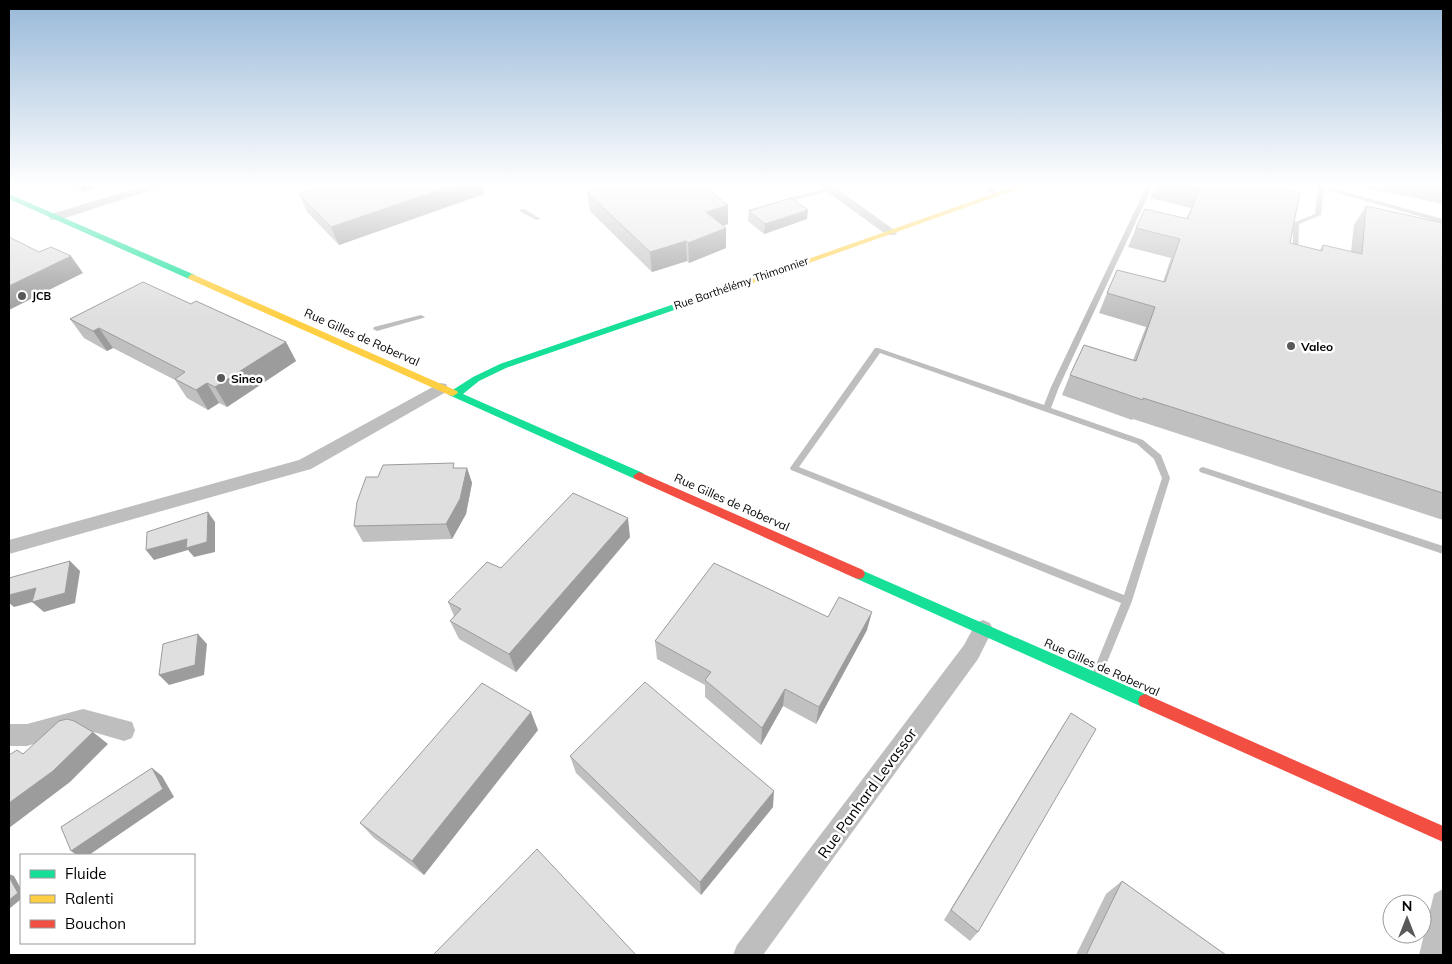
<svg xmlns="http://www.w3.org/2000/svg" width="1452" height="964" viewBox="0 0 1452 964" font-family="Mulish,sans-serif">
<rect width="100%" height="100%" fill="#fff"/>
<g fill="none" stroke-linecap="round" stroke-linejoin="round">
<!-- lane -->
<g fill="#bebebe" fill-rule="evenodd">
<polygon points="978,183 985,183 1000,195 995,196"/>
<path d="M1148,183H1154L1059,387L1051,408L1143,440L1161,455L1170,478L1132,601L1101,677L1100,680L1096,682L1092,680L1091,677L1121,603L791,470L790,468L875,348H878L1044,405L1051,387ZM880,353L1137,444L1154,459L1162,478L1124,595L799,467Z"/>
<polygon points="1310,183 1325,183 1324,186 1443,219 1443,223 1324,189 1321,215 1299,224 1298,256 1297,257 1293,257 1293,223 1315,214 1318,188"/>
<polygon points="829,187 832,189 831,190 751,212 748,210"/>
<polygon points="520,209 524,209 541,219 536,220 520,211"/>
<polygon points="421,315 425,317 423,318 377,331 373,329 374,327"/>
<polygon points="1203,467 1443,546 1443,554 1200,472 1199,470 1200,468"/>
</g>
<!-- street -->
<g fill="#bebebe" fill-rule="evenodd">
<polygon points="155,183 173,183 59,220 51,220 49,217 51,214"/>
<polygon points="815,183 829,183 897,232 895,235 887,235"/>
<polygon points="440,383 446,384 448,388 446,392 311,469 9,554 9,540 299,460"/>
<polygon points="983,620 990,623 993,629 978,659 763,955 733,955 737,945 964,645 976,623"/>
<polygon points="83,709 132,722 135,730 132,738 124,741 83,729 27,746 9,746 9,724 27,724"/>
</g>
<!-- fast -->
<g fill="#16e098" fill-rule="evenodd">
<polygon points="9,194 195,275 196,277 195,279 189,279 9,199"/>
<polygon points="741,281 744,282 744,286 506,368 479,381 463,394 643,473 645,476 643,479 635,479 449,395 448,393 473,377 500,364"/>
<polygon points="859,569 1150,696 1152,701 1150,706 1145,708 1140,706 855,578 853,574 855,570"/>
</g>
<!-- slow -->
<g fill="#ffcf43" fill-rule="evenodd">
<polygon points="1024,183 1035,183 744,286 738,286 737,284"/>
<polygon points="192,274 457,391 458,393 453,396 449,395 189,279 188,277"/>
</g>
<!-- jam -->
<g fill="#f24e42" fill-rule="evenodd">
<polygon points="639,472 863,570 865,574 863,578 859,579 855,578 635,479 633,476"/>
<polygon points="1145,694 1443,826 1443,842 1140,706 1138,701 1140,696"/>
</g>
</g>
<!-- wall -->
<g fill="#c0c0c0">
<polygon points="63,183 105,183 84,192"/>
<polygon points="313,183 482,183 484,194 339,245 307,212 299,194 318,188"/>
<polygon points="1157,183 1257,183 1290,243 1320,250 1323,245 1351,252 1354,225 1366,206 1443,223 1443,520 1133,419 1132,420 1062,395 1070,375 1133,360 1146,327 1099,313 1107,293 1163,282 1171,258 1128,247 1136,228 1186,219 1191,208 1150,198"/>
<polygon points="1351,183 1443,183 1443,204 1351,185"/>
<polygon points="587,192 728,224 723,226 726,248 689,263 687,261 652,272 590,211"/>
<polygon points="749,211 807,219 764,234 748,221"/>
<polygon points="191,304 286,342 296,361 227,407 219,403 208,410 187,398 175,380 113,348 107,351 84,338 70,319"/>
<polygon points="456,468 467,468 472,483 466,514 452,539 363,542 354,526 378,477"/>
<polygon points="630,537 516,672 459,639 450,621 454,616 448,602 501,568"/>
<polygon points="828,617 867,630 816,724 783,706 761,745 705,697 705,685 657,659 655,641"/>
<polygon points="1071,713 978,932 970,941 944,920 1062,727"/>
<polygon points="538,730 424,875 374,838 360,823"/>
<polygon points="570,756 773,807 701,895 576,773"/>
<polygon points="1122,881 1226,955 1076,955 1106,894"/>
<polygon points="1443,889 1443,955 1419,955 1434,894"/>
</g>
<!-- shaded-wall -->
<g fill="#9c9c9c">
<polygon points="79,183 105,183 84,192"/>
<polygon points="460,183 482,183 484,194 339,245 331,227"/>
<polygon points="728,205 728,224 706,231 706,212"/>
<polygon points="808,210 807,219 764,234 765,224"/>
<polygon points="726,228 726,248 689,263 688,243"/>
<polygon points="686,241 687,261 652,272 650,252"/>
<polygon points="71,256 83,273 9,310 9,286"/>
<polygon points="99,328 113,348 107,351 93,331"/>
<polygon points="286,342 296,361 227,407 215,387"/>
<polygon points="207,383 219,403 208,410 196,390"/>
<polygon points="467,468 472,483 466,514 452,539 446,524"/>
<polygon points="208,512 215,522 215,552 194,557 188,550 154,560 146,550 187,539"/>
<polygon points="628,518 630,537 516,672 509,654"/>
<polygon points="70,561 80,571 75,603 44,612 32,602"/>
<polygon points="36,588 47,598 14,607 9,603 9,595"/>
<polygon points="872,612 867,630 816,724 819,707"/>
<polygon points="198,634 207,644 204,675 169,685 159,675"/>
<polygon points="785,689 783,706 761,745 762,728"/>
<polygon points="531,712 538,730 424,875 412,861"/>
<polygon points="93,732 108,744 70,782 9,828 9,803"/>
<polygon points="152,768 162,776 174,797 89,855 77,855 71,851"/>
<polygon points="774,791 773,807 701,895 700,882"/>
<polygon points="9,874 14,876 21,889 21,899 9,909"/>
</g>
<!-- building -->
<g fill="#dfdfdf" stroke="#9c9c9c">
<polygon points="325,183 460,183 331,227 299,194 327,185"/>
<polygon points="618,183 700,183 728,205 706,212 726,228 688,243 686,241 650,252 587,192"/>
<polygon points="1174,183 1257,183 1300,192 1290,243 1322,251 1323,245 1362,254 1366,206 1443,223 1443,493 1143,398 1143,400 1070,375 1084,345 1136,361 1155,307 1107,293 1117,270 1165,282 1180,239 1136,228 1145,209 1188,219 1199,189"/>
<polygon points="1415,183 1443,183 1443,189"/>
<polygon points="791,198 808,210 765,224 749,211"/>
<polygon points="9,237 39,252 51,247 71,256 9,286"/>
<polygon points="143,282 191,304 196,301 286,342 215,387 207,383 196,390 175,379 185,372 99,328 93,331 70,319"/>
<polygon points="454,463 453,468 467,468 460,499 446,524 354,526 357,502 366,477 378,477 383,465"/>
<polygon points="573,493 628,518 509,654 450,621 461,609 448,602 487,562 501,568"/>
<polygon points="208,512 207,542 186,548 187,539 146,550 147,532"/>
<polygon points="70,561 65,593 32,602 36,588 9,595 9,578"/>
<polygon points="714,563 828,617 839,597 872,612 819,707 785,689 762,728 705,680 711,672 655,641"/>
<polygon points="198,634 195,665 159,675 163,644"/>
<polygon points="645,682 774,791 700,882 570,756"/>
<polygon points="482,683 531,712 412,861 360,823"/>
<polygon points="1071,713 1096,729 978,932 951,910"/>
<polygon points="67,719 74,721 93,732 53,771 9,803 9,755 17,750 23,754 59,721"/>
<polygon points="152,768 163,789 71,851 61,827"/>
<polygon points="537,849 636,955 433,955"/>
<polygon points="9,877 18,893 9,900"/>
<polygon points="1122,881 1226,955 1086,955"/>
</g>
<!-- sky -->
<linearGradient id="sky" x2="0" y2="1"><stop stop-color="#97b8d8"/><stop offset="0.58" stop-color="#fff"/><stop offset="1" stop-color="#fff" stop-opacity="0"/></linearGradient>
<rect width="1452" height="318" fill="url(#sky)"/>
<!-- markers -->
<g fill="#595959" stroke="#fff" stroke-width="2">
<circle cx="22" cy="296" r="5"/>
<circle cx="1291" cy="346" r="5"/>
<circle cx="221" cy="378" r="5"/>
</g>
<g text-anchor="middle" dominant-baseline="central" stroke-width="5" stroke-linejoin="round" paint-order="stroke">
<!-- far-street labels -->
<g font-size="11" fill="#000" stroke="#fff">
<text transform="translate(741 283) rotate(-19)">Rue Barthélémy Thimonnier</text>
</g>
<!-- far-poi labels -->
<g font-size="11" font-weight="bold" fill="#000" stroke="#fff" text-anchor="start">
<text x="32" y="296">JCB</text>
</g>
<!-- street labels -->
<g font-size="12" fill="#000" stroke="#fff">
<text transform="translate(362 337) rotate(24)">Rue Gilles de Roberval</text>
<text transform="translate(732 502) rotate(24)">Rue Gilles de Roberval</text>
<text transform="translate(1102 667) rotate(24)">Rue Gilles de Roberval</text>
</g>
<!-- poi labels -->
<g font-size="12" font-weight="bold" fill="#000" stroke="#fff" text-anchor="start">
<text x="1301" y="346">Valeo</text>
<text x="231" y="378">Sineo</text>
</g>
<!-- near-street labels -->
<g font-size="15" fill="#000" stroke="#fff">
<text transform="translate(867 793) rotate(-54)">Rue Panhard Levassor</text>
</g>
</g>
<!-- border -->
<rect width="1452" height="964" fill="none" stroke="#000000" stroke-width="20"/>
<!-- legend -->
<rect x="20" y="854" width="175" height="90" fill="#ffffff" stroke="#999999"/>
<rect x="30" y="870" width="25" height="8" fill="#16e098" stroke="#999999"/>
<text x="65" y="879" font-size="15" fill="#000000">Fluide</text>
<rect x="30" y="895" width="25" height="8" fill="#ffcf43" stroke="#999999"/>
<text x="65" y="904" font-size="15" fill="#000000">Ralenti</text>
<rect x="30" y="920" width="25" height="8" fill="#f24e42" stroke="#999999"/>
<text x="65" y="929" font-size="15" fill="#000000">Bouchon</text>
<!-- north arrow -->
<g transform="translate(1407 919)"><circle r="24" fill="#ffffff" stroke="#999999"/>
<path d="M0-4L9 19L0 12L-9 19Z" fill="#595959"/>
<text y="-8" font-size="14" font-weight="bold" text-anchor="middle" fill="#000000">N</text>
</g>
</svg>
